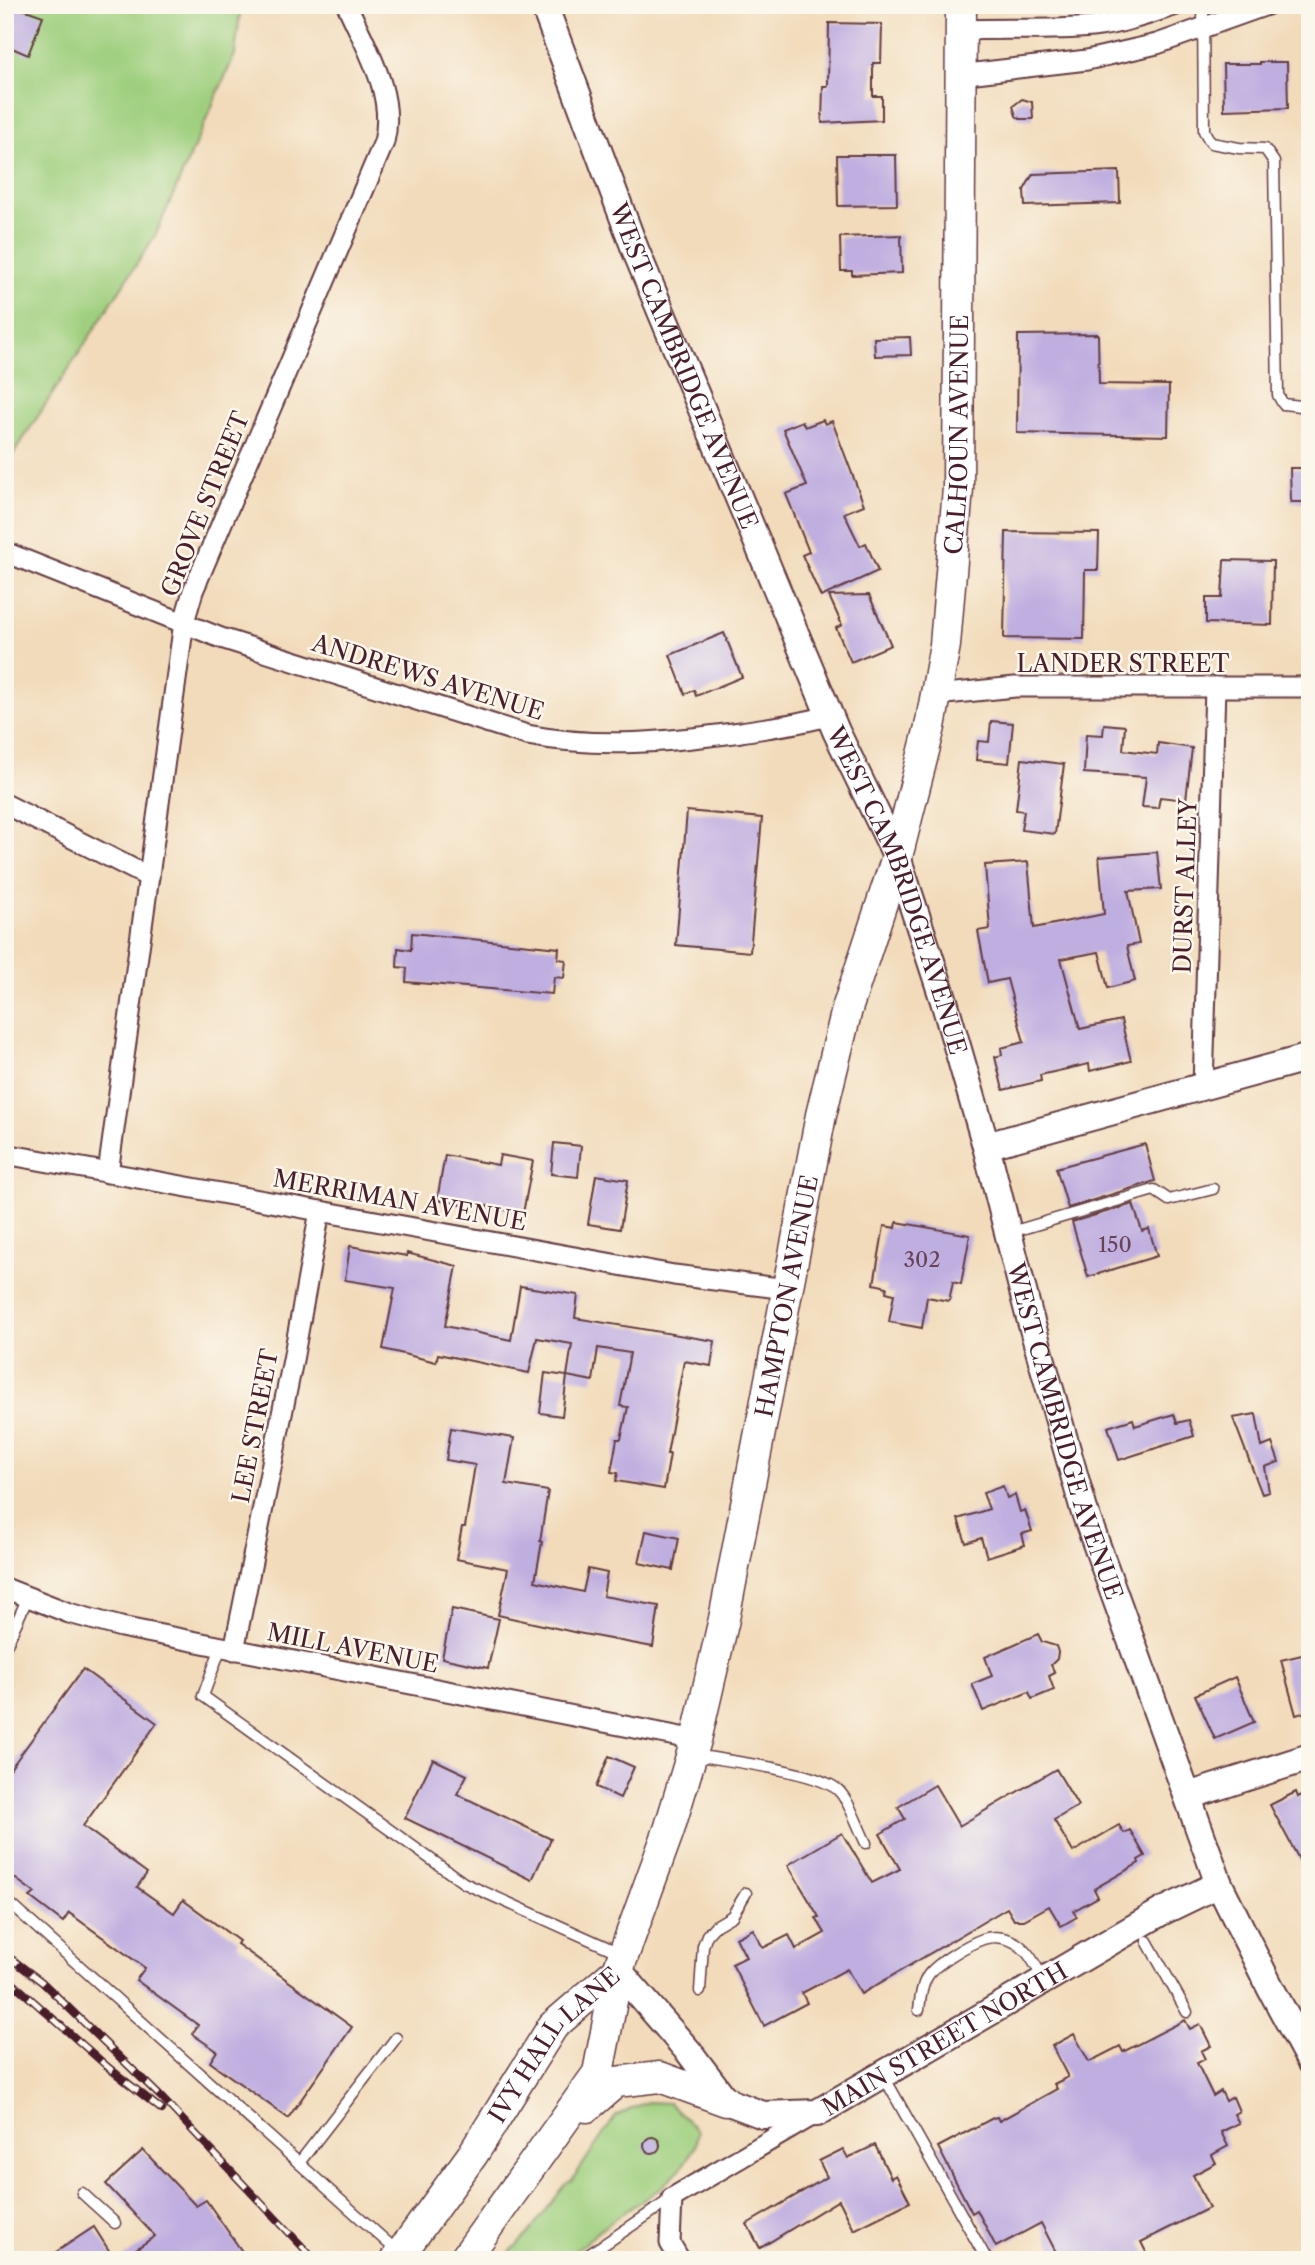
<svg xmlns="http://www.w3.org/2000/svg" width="1315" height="2265" viewBox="0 0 1315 2265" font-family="'Libre Caslon Text',serif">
<rect width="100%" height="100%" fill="#fbf7ec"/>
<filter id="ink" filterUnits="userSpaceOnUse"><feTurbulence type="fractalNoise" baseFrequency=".0143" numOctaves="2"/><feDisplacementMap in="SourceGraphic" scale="14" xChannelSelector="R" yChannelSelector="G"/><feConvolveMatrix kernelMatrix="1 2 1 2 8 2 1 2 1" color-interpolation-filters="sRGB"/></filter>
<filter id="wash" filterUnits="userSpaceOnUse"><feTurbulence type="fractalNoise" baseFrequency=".00686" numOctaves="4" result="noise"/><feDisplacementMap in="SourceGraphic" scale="28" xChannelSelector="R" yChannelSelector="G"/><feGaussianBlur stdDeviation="1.57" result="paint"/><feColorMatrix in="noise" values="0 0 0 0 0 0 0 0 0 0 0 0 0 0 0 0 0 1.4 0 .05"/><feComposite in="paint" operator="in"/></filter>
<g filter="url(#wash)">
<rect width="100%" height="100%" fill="#f2dbbb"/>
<!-- green -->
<g fill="#9fcf7e" stroke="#747754" stroke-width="2">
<polygon points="5,5 241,5 235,54 156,234 5,467"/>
<polygon points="647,2102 669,2103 698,2131 695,2147 681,2168 660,2189 615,2218 564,2260 502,2260 528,2234 566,2184 572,2180 616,2116"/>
</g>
<g id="blocks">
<!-- building -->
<g fill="#bfaee0">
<polygon points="12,5 43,16 28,55 5,45 5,24"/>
<polygon points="829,23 882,24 881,63 873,63 873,96 882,96 882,120 822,123 823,86 828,86"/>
<polygon points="1260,62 1287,62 1288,108 1224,110 1223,64 1260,64"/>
<polygon points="1022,99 1032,102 1033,119 1020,119 1016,116 1013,106"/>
<polygon points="837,155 896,155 897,205 838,206"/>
<polygon points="1119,171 1120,203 1025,206 1024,190 1033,174"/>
<polygon points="901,235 902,273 852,275 852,271 841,271 840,237"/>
<polygon points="1098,334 1099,384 1169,385 1168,436 1017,433 1018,335"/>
<polygon points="910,337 911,355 875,356 874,338"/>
<polygon points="823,420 825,424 832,421 864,505 844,513 860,546 866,543 878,571 821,597 802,555 809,552 786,494 807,486 783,429 802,421 805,427"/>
<polygon points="1290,468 1310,468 1310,502 1291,502"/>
<polygon points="1006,532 1099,533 1098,570 1085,570 1084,639 1004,638"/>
<polygon points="1224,560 1273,561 1272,625 1206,623 1206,598 1222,598"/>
<polygon points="869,595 891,645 851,662 836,628 842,625 829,596"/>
<polygon points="724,633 742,677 696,696 694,690 685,694 670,655"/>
<polygon points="991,721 1013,723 1009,763 976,760 978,741 989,742"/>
<polygon points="1104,724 1125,726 1123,750 1157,754 1158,743 1192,748 1186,800 1160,797 1158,808 1142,807 1146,777 1084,773 1086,734 1103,735"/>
<polygon points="1022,759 1064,764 1055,834 1021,830 1024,811 1016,810"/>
<polygon points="687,811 762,818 750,952 676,945"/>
<polygon points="1157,852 1161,889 1128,891 1139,944 1127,946 1135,981 1108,988 1099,952 1061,959 1080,1029 1121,1020 1131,1061 1090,1071 1089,1064 1040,1075 1041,1081 1003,1090 995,1057 1002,1055 1001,1048 1024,1042 1007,979 988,983 978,931 990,929 985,865 1028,862 1034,928 1104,914 1099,857"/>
<polygon points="412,933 559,948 558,959 566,960 564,978 554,977 552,994 406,982 407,968 397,967 398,948 411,950"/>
<polygon points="554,1143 581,1146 578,1177 551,1174"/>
<polygon points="1145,1144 1155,1181 1068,1208 1056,1168"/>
<polygon points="445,1155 498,1165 500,1155 533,1161 523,1213 467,1202 467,1206 437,1200"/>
<polygon points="596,1175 628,1180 620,1229 588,1224"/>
<polygon points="1133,1204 1142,1231 1149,1229 1157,1256 1088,1277 1072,1222"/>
<polygon points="897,1222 970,1235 961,1284 953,1282 949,1301 927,1297 922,1328 889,1322 894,1294 886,1292 887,1287 874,1284 884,1226 896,1228"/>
<polygon points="350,1246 407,1256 407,1253 457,1266 445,1326 511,1340 520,1286 578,1295 575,1318 715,1341 711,1366 684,1361 667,1454 670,1454 664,1489 616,1481 618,1473 611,1472 617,1439 621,1439 628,1407 620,1406 630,1353 598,1348 593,1381 567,1376 572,1344 537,1338 529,1373 438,1354 436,1362 383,1349 395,1288 345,1280"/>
<polygon points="545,1373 567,1376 562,1416 540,1413"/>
<polygon points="1174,1414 1177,1423 1189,1420 1194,1436 1119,1460 1108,1427 1133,1419 1135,1426"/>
<polygon points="1256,1414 1262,1447 1272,1443 1279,1462 1265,1467 1269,1492 1262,1494 1233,1418"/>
<polygon points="451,1428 514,1438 506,1484 548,1491 540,1541 542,1542 535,1581 583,1592 588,1569 607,1573 603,1596 659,1606 653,1647 578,1633 498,1615 508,1569 456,1559 462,1527 465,1527 475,1465 446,1460"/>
<polygon points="1003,1486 1007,1498 1015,1495 1020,1512 1025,1510 1032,1531 1022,1534 1025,1545 987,1557 981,1538 966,1543 958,1519 989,1509 983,1493"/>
<polygon points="646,1531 679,1538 673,1570 639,1563"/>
<polygon points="452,1609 499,1619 488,1668 442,1658"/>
<polygon points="1038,1634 1042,1642 1056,1646 1058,1652 1057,1659 1051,1665 1055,1673 1049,1676 1054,1690 1032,1699 1029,1692 983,1711 972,1684 992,1676 985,1657"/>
<polygon points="1310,1653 1310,1711 1296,1715 1281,1660"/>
<polygon points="83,1669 157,1723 83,1826 147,1873 137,1887 174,1913 183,1900 239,1941 237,1944 352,2027 288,2118 210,2062 217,2051 192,2034 198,2025 136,1980 145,1968 69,1913 63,1922 30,1897 35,1893 5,1871 5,1847 12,1837 5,1832 5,1776"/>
<polygon points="1235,1677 1254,1722 1215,1739 1195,1695"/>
<polygon points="609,1756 634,1767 620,1798 596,1787"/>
<polygon points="433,1759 467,1775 457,1794 551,1839 532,1880 405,1818"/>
<polygon points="1056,1769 1078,1806 1054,1820 1073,1852 1119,1825 1124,1833 1130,1830 1145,1856 1138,1860 1139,1863 1094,1889 1098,1897 1073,1911 1077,1917 1061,1926 1049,1906 1024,1920 1014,1920 1007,1908 861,1994 847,1969 802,1993 807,2003 764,2026 732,1964 746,1957 736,1938 753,1929 763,1948 789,1935 796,1949 825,1933 816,1918 819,1917 788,1865 842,1833 872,1883 900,1869 880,1834 905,1819 898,1807 935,1785 959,1826"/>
<polygon points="1310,1791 1310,1880 1270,1805 1296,1792 1298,1797"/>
<polygon points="1185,2020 1190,2029 1200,2024 1211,2046 1201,2051 1205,2059 1197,2063 1213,2096 1221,2091 1226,2101 1233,2097 1239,2111 1234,2114 1239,2123 1221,2132 1228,2146 1212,2155 1216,2163 1193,2175 1209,2208 1141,2242 1150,2260 1060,2260 1041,2223 996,2247 977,2210 972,2213 938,2147 993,2118 997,2117 999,2121 1057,2089 1054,2084 1068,2077 1052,2046 1074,2034 1089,2062 1120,2046 1123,2052"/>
<circle cx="652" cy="2145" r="8"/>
<polygon points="875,2145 891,2178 896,2175 910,2202 854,2230 839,2200 760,2248 747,2224 827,2177 819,2161 843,2149 848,2158"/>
<polygon points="143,2150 196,2206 206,2200 248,2260 120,2260 155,2236 106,2184"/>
<polygon points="94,2227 115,2260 44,2260"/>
</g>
</g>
</g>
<g filter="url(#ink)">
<use href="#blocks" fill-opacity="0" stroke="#633b41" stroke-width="2"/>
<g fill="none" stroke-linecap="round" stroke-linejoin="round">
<!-- lane casing -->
<g stroke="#633b41" stroke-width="13">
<g id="lane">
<polyline points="1203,5 1204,131 1211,143 1239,148 1265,149 1274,162 1278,395 1283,404 1310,407"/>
<polyline points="1008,1233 1154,1190 1169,1200 1213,1189"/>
<polyline points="221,1647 203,1696 464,1883 622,1954"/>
<polyline points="5,1648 28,1597"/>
<path d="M695,1755C727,1761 817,1771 838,1790C850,1801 858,1828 866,1843"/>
<polyline points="5,1899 398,2252"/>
<polyline points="1147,1941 1187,2012"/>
<polyline points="700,1991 703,1946 707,1935 715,1926 732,1916 746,1893"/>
<path d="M919,2010C920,2000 921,1988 926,1979C932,1965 969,1944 983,1939C991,1936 1002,1937 1010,1940C1028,1947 1035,1965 1044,1980"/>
<polyline points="883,2075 987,2260"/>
<polyline points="299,2163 396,2038"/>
<polyline points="82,2193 115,2223"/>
<polyline points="581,2260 671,2199"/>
</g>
</g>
<!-- street casing -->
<g stroke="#633b41" stroke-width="23">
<g id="street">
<path d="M962,30C1005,28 1048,31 1092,27C1121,24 1149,14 1176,5"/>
<polyline points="959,75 1087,60 1157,44 1267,5"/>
<path d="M10,554L221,638L527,735C601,749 667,742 741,732C771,727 801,724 831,715"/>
<polyline points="936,695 1015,687 1310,687"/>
<polyline points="5,804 149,877"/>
<polyline points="1203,1087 1215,687"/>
<polyline points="5,1154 674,1275 787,1289"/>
<path d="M108,1173L184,622L193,591L384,142C396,94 366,48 347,5"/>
<polyline points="5,1588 69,1613 121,1627 696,1740"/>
<polyline points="234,1650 293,1360 320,1211"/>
<polyline points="680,2260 670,2243 672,2198 815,2114"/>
</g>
</g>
<!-- secondary casing -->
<g stroke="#633b41" stroke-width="30">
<g id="secondary">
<path id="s1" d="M544,5L635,249L836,731L897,857L944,1001L986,1146L1028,1311L1084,1510L1219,1884L1270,1987L1310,2061"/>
<polyline points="986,1146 1310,1057"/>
<polyline points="1188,1796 1310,1757"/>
<path id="s2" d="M618,1970L689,2052L726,2101L763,2115L817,2113L1161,1912L1219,1884"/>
</g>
</g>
<!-- primary casing -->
<g stroke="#633b41" stroke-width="33">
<g id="primary">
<polyline points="587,2107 616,2082 660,2077 726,2101"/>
<path id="s3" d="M396,2260L473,2154L553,2026L618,1970"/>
<path id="s4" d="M464,2260L598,2073L618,1970L669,1830L696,1740L724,1619L821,1115L847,1009L897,857L930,727L945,645L958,488L961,5"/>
</g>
</g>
<!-- lane -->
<use href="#lane" stroke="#fff" stroke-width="10"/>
<!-- street -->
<use href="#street" stroke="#fff" stroke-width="19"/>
<!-- secondary -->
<use href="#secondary" stroke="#fff" stroke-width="26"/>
<!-- primary -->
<use href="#primary" stroke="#fff" stroke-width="30"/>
<!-- rail casing -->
<g stroke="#4a1f2b" stroke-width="8">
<g id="rail">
<polyline points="5,1954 42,1982 160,2096 314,2259"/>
<polyline points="5,1976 109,2068 162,2110"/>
</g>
</g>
<!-- rail -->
<use href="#rail" stroke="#fbf7ec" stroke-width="5" stroke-dasharray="16" stroke-linecap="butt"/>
</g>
</g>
<g text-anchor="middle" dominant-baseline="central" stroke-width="5" stroke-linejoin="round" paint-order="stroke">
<!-- number labels -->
<g font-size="21" fill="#674358">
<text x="1115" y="1244">150</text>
<text x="922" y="1259">302</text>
</g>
<!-- street labels -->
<g font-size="24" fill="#4a1f2b" stroke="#fbf7ec">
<text stroke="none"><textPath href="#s1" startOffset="387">WEST CAMBRIDGE AVENUE</textPath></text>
<text stroke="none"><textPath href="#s4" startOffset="1913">CALHOUN AVENUE</textPath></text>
<text transform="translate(205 504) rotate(-68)">GROVE STREET</text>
<text x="1123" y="663">LANDER STREET</text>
<text transform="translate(428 677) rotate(17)">ANDREWS AVENUE</text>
<text transform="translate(1185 886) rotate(-88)">DURST ALLEY</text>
<text stroke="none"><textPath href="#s1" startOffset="954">WEST CAMBRIDGE AVENUE</textPath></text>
<text transform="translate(400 1200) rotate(10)">MERRIMAN AVENUE</text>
<text stroke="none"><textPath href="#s4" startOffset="1031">HAMPTON AVENUE</textPath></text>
<text transform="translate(255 1426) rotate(-79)">LEE STREET</text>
<text stroke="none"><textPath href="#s1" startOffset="1521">WEST CAMBRIDGE AVENUE</textPath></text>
<text transform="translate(353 1648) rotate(11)">MILL AVENUE</text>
<text stroke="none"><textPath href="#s2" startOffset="411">MAIN STREET NORTH</textPath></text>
<text stroke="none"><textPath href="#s3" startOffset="268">IVY HALL LANE</textPath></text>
</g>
</g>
<!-- margin -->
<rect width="1315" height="2265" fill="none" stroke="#fbf7ec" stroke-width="28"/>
</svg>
